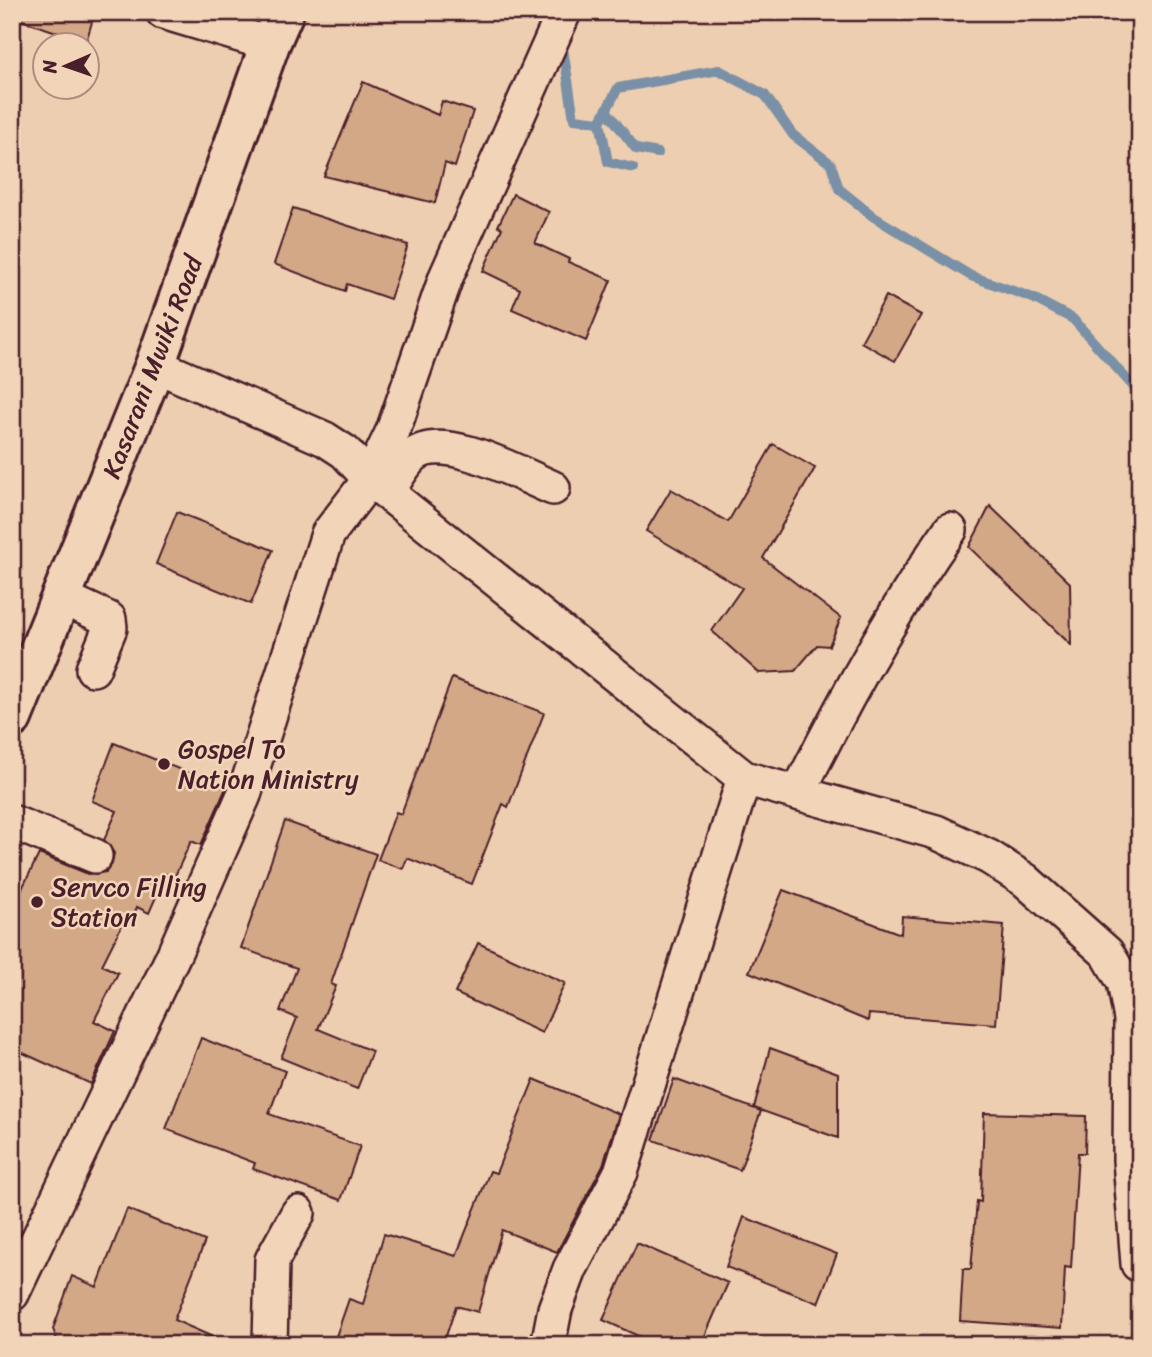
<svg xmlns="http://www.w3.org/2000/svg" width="1152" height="1357" viewBox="0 0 1152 1357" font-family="Sriracha,sans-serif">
<rect width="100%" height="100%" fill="#eeceb0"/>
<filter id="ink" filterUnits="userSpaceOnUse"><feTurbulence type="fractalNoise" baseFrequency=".0143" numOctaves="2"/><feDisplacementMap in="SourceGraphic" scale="14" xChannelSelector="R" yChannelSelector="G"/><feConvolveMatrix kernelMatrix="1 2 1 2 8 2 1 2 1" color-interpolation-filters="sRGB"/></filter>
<g filter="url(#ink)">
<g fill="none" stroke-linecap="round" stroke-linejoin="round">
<!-- stream -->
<g stroke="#7990a7" stroke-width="10">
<polyline points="562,42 574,119 600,122 618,88 719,70 765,95 793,135 831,164 839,189 874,217 971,276 1033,298 1073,319 1140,394"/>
<polyline points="606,110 636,149 658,153"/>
<polyline points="600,122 608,162 633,168"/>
</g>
</g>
<!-- building -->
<g fill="#d3a887" stroke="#4a1f2b" stroke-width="2">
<polygon points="95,12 86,42 12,17 12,12"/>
<polygon points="363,82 438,115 442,101 473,111 455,167 445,163 435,203 324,176"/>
<polygon points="513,194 549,212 535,243 569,259 568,262 611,280 586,341 512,309 520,289 483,271 502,228 498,226"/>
<polygon points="293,208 408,245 390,299 347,284 345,291 274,264"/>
<polygon points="886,296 921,315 895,361 861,342"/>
<polygon points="773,444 815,468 763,558 841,618 829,646 817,645 795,671 759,673 712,631 742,588 646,531 671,489 728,522"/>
<polygon points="990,506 1070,583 1071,645 969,547"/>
<polygon points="177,512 273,550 251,604 156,564"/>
<polygon points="452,678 544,713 508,807 503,804 472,884 407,858 403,869 378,860 396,812 401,814"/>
<polygon points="114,743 226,788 201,845 191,841 174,878 166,874 149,913 137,907 131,924 124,921 102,965 118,973 94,1021 115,1031 91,1084 12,1048 12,909 39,854 88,874 106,872 112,864 114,853 104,840 117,811 92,801"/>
<polygon points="285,821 376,854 331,984 336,986 318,1029 372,1051 357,1089 281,1058 297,1018 280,1011 297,968 241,948"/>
<polygon points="783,890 901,934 902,916 1004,925 996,1024 869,1014 868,1021 749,972"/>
<polygon points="478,943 565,983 542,1033 455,993"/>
<polygon points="201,1038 285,1071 269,1114 360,1146 341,1200 253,1169 255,1163 166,1129"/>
<polygon points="770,1048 838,1073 838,1138 754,1108"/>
<polygon points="534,1079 619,1114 603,1165 557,1252 502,1230 478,1312 456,1306 443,1345 333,1345 349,1299 363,1304 384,1234 456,1256 490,1171 496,1173"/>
<polygon points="674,1079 761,1111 740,1170 653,1140"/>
<polygon points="984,1113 1086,1116 1085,1153 1078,1153 1071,1268 1065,1267 1062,1328 960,1321 963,1269 971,1269 977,1201 981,1202"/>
<polygon points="127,1209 205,1241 174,1320 231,1345 59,1345 53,1329 72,1276 97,1287"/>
<polygon points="744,1217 837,1254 818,1303 726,1267"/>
<polygon points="637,1243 728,1283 701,1345 658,1345 603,1320"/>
</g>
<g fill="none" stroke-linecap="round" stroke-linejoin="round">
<!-- minor casing -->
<g stroke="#4a1f2b" stroke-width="38">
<g id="minor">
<polyline points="163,12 270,44"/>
<polyline points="155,365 325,439 345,452 370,479 744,778 936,832 989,857 1025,880 1107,953 1124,982 1131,1019 1130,1160 1138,1264"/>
<path d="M387,492C395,481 403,465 413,456C443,430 521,475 553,488"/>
<polyline points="61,597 109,619 110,628 93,669"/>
<path d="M798,793C843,702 891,614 950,530"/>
<polyline points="12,822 95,856"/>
<polyline points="12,1294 174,954 244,795 328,534 370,479 393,431 446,277 564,12"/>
<polyline points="270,1345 272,1260 298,1213"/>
<polyline points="548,1345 555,1309 570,1269 621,1172 744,778"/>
</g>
</g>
<!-- major casing -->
<g stroke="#4a1f2b" stroke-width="44">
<polyline id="major" points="12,718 155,365 270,44 284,12"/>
</g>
<!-- minor -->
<use href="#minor" stroke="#f2d5b8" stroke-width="33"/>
<!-- major -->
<use href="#major" stroke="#f2d5b8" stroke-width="38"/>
</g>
</g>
<!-- markers -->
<g fill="#4a1f2b" stroke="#f2d5b8" stroke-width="2.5">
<circle cx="164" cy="764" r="7"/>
<circle cx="37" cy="902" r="7"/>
</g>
<g text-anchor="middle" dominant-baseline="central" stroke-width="5" stroke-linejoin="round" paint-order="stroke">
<!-- street labels -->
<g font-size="26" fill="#4a1f2b" stroke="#f2d5b8">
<text transform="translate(152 367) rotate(-69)">Kasarani Mwiki Road</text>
</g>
<!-- poi labels -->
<g font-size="26" fill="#4a1f2b" stroke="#f2d5b8" text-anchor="start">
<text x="178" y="749">Gospel To<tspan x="178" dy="30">Nation Ministry</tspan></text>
<text x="51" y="887">Servco Filling<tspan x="51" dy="30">Station</tspan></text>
</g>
</g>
<!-- margin -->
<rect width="1152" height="1357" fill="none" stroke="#f2d5b8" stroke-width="42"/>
<rect x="21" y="21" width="1110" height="1315" fill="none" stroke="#4a1f2b" stroke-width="2.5" filter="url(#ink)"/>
<!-- north arrow -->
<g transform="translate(66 66) rotate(268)"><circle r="33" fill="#f2d5b8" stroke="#af8c80" stroke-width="2"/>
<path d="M0-5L12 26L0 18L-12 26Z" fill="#4a1f2b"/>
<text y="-10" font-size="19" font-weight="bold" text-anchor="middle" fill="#4a1f2b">N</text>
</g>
</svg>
